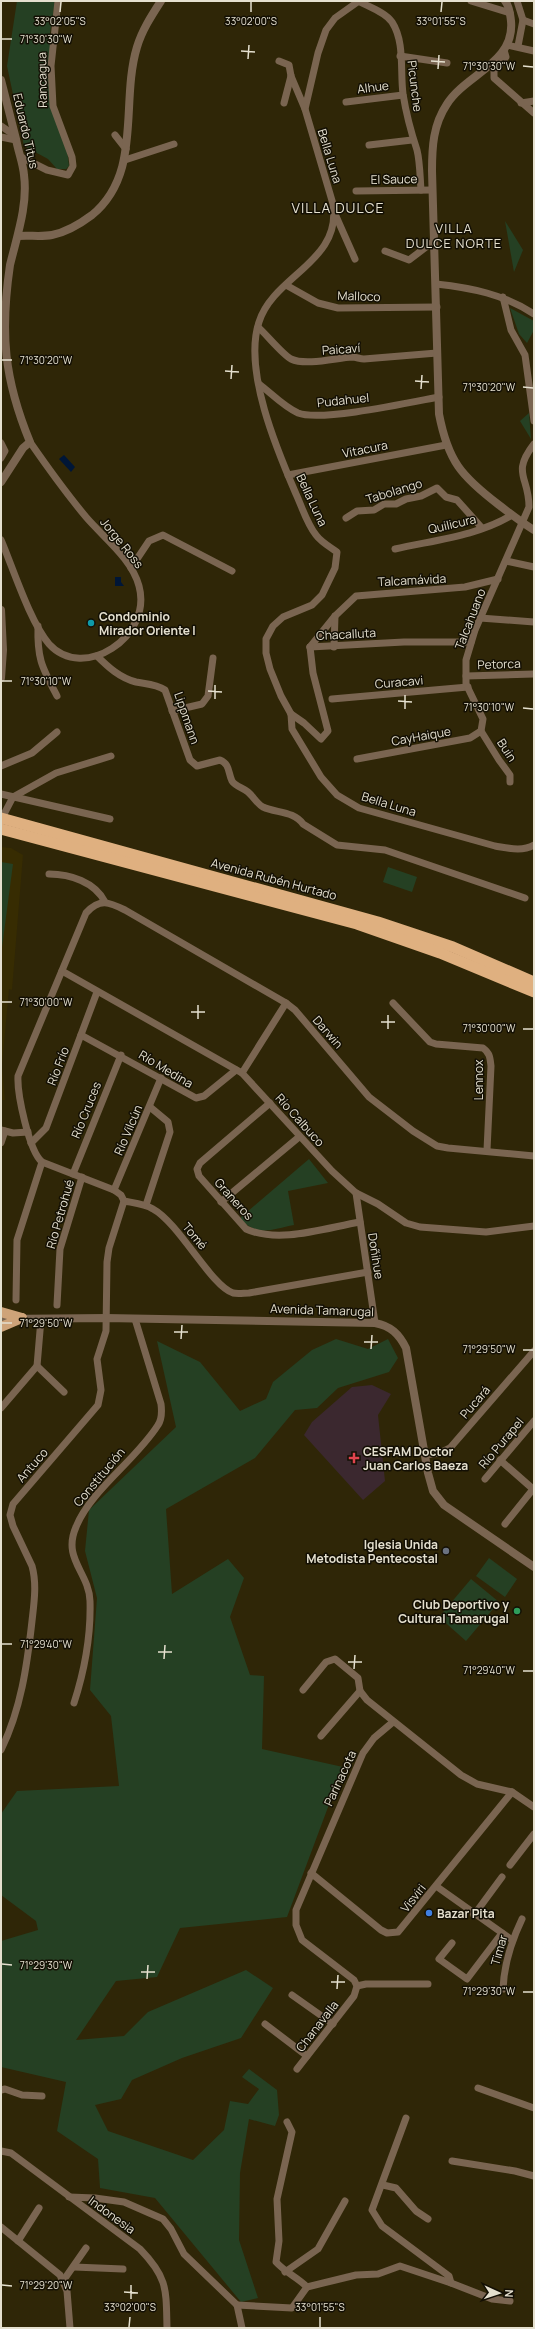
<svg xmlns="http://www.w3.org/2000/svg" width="535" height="2329" viewBox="0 0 535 2329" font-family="Manrope,sans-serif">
<rect width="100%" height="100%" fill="#2f2607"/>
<!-- built -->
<polygon fill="#372c02" points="1,847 11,848 23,855 12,990 9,989 2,1066 5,1100 1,1100"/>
<!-- medical -->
<polygon fill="#3b282f" points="372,1385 391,1394 378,1415 385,1481 363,1500 304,1435 312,1422 352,1387"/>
<!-- green -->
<g fill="#254023">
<polygon points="17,1 55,1 50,33 52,110 67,149 69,166 66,169 57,169 48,159 24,146 7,66"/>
<polygon points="505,221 523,250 514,272"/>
<polygon points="510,308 534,321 534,330 527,343 519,334"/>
<polygon points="529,413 531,439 520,421"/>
<polygon points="1,862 13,864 1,955"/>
<polygon points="388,867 417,877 412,892 383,882"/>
<path d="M309,1159L328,1183L288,1191L294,1225C272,1229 257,1238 240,1218Z"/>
<polygon points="336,1339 368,1349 388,1339 398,1358 389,1372 338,1388 317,1408 295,1410 255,1458 166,1509 172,1594 228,1559 244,1578 230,1617 250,1675 264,1676 262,1749 343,1767 287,1917 180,1928 157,1977 116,1981 76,2040 124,2036 148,2012 246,1970 273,1988 241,2038 182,2058 132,2080 121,2099 95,2105 108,2131 193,2160 224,2130 230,2101 248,2104 259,2089 242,2077 249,2069 277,2090 279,2115 275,2126 249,2119 240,2173 239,2240 258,2298 241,2302 155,2198 100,2188 98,2159 57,2131 66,2082 1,2067 1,1941 38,1930 36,1921 1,1895 1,1814 17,1791 119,1786 111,1716 90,1690 97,1598 85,1551 89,1510 176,1427 157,1341 200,1362 240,1411 266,1399 273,1382 312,1350"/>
<polygon points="489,1558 517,1579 505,1597 476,1576"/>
<polygon points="471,1579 499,1602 466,1641 439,1617"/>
</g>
<!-- water -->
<g fill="#001637">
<polygon points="64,455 75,467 71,472 59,459"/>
<polygon points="115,577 121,577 121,582 124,586 115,586"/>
</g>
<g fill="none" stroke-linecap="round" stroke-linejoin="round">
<!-- minor -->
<g stroke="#7a6551" stroke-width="7">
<path d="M358,1C369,7 385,12 392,22C405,42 400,71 403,94C406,113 411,132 417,150C420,162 420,177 421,190"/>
<path d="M359,1L335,18L326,30L318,53L305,109L333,204C342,262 274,275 259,322C243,370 277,450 296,494C302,507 307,524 316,535C321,542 330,547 337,552L335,568L322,595L312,605L283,617L273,626L266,639V653L270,669L281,696L291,714L292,729L321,777L337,795L359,808L495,846C508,848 522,852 534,845"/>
<polyline points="471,1 510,13"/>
<polyline points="517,1 523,20 518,46"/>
<polyline points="523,20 534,24"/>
<polyline points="507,45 534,51"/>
<polyline points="504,50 506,57 494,71 494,78 534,113"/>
<polyline points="400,56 447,63"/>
<polyline points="279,61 289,65 291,76 305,109"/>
<polyline points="346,102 403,95"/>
<polyline points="284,103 291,76"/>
<polyline points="521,103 534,101"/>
<polyline points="1,126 14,135"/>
<polyline points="115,135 126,149"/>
<polyline points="1,137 16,140"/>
<polyline points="369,145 412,140"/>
<polyline points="21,157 47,170 68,175 73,166 72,157 53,106 51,66 58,1"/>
<polyline points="125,160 174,144"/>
<polyline points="356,191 432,190"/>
<polyline points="335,214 355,259"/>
<polyline points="385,251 409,260 434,241"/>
<path d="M436,284C472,288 503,294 534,314"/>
<polyline points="286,285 318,303 338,308 437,307"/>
<polyline points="503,297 511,330 525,355 534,421"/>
<path d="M258,327C267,335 282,354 291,359C306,366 336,358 352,357C356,357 360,359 364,359C388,357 413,355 437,353"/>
<path d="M259,384C271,393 284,407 298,413C321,422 412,402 439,397"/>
<polyline points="1,443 5,451 1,458"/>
<polyline points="288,475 446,445"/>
<polyline points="346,518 357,511 374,510 384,504 396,504 406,499 421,496 437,488 446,497 457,500 482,528"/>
<path d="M1,540C13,568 30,622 49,644C83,682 153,637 139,586C132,559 104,538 86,517C66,493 48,468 30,442"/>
<path d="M395,549C434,540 478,536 512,515"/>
<polyline points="506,561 534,567"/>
<polyline points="131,568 149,541 163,535 232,571"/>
<polyline points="480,618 534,622"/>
<path d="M38,626C37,659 42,667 57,696"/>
<polyline points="310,647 335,616 356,596 465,587 498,579"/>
<polyline points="310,647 404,642 471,642"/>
<polyline points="334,647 335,616"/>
<path d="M97,656C108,667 120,678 136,682C146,684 156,684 165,690L190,760L197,766L220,760C230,764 228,773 232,781C235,786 243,788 248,792C253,796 257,804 263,807C276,813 294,811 303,824L337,845L385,850L525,898"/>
<polyline points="466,676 534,674"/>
<polyline points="332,699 468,687"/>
<polyline points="172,711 202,704 208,696 213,658"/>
<polyline points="291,714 304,723 321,739 328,731 313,673 310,647"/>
<polyline points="481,731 499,760 510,775 510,782"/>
<path d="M357,759L470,738L481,731L483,719L466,684V660L475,630L529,507C529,476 511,474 534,444"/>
<polyline points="1,766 32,753 57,732"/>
<polyline points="1,794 110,819"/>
<polyline points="2,818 13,797 56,773 111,756"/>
<path d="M49,874C70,874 95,882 105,902"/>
<polyline points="62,971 242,1073 332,1171 356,1193 378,1204 406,1223 420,1227 486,1232 534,1226"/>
<path d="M393,1003L430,1042L436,1044L483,1048C490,1053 490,1058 491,1066L487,1150"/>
<polyline points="81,1035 196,1098 204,1096 236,1070"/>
<polyline points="242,1073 286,1003"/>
<path d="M270,1103L200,1163L197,1169L199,1176L246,1229C279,1244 325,1228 360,1222"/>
<polyline points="1,1130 13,1133 28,1132"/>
<polyline points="1,1143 5,1131"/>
<polyline points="31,1143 46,1128 97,992"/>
<polyline points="73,1174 121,1055"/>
<polyline points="114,1190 161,1078"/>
<polyline points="356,1193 375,1323"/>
<polyline points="221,1202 299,1137"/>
<polyline points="146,1205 170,1132 168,1122 150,1107"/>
<path d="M368,1272L249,1293C244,1293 238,1294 233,1293C211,1286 179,1223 153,1209C145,1204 134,1203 124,1201L121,1195L114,1190L42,1162C29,1151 17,1094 18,1076L86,913C100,898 109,902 125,910L286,1003L295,1010L369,1097L413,1131L437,1146L448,1148L534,1156"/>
<polyline points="16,1300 17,1240 42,1162"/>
<polyline points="57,1305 60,1249 82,1177"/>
<polyline points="37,1366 64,1392"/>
<polyline points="1,1408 37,1366 41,1319"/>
<polyline points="425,1455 440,1453 450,1448 534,1351"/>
<polyline points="500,1460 533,1489"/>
<polyline points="485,1479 534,1421"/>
<polyline points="505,1524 534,1488"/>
<polyline points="303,1690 326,1662 335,1659 358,1678 360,1691 367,1700 461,1775 477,1784 512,1792 534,1807"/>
<path d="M74,1703C84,1672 91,1635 90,1601C89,1572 62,1559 76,1527C91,1490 136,1460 158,1425C162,1419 162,1412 161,1404L135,1319"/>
<polyline points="321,1736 360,1691"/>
<path d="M1,1750C21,1709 27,1666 32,1621C34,1603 37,1584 32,1566L13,1526L10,1515L13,1504L98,1405L101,1390L97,1359L106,1331L107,1262L109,1248L124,1201"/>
<polyline points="510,1865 534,1834"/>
<polyline points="311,1873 381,1930 387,1933 398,1932 512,1792"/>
<polyline points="436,1886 512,1940"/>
<polyline points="474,1915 502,1877"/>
<polyline points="452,1943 439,1959 467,1979 502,1933"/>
<polyline points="357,1986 366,1984 428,1984"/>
<path d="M503,1989C504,1964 511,1942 522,1919"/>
<polyline points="292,1995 333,2024"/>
<polyline points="265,2024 307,2056"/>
<polyline points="297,2069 354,1996 357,1986 354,1980 302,1940 296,1925 296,1910 363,1753 374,1738 393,1722"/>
<polyline points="478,2088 534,2108"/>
<polyline points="1,2090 5,2089 22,2095 42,2096"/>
<path d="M287,2122L292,2132L277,2199L279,2241L276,2262C286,2273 297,2277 307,2287L356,2275L378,2274L400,2266L451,2283L449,2276L382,2226L372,2210L406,2118"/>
<path d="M1,2151L11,2153L140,2249C168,2278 166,2289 167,2328"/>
<polyline points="452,2161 515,2171 534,2176"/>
<polyline points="383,2185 396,2188 416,2211 428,2219"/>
<polyline points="69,2197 95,2198 124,2202 163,2219 171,2229 184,2254 237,2305 242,2328"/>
<polyline points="1,2227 60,2275 67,2291 70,2328"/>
<polyline points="18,2241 39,2208"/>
<polyline points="74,2267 123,2269"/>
<polyline points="285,2272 318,2249 345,2201"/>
<polyline points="63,2281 86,2248"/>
<polyline points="451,2283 492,2299 510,2301"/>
<polyline points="237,2305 292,2308 307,2287"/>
</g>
<!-- tertiary -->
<g stroke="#7a6551" stroke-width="8">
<path d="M505,1C510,7 510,14 511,21C515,63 466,74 447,104C433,125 432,147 432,171L439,414C448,461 461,476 499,505C511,514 522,523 534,530"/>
<path d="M1,80C6,100 11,120 16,139C18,151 23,163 24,175C28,205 17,236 10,265C0,333 4,379 30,442L23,448L1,482"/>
<path d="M18,236C29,235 41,237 52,235C67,232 80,224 92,215C143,173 120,103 137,47C142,30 152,15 161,1"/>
<polyline points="1,610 3,650 1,678"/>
<path d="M1,1319L106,1318L375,1323C391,1326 399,1334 406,1348L428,1473L433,1491L444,1505L534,1567"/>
</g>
<!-- primary -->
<g stroke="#cea379" stroke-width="10">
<polyline points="1,1312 22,1318"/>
<polyline points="1,1327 22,1318"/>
</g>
<!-- trunk -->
<g stroke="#dfb080" stroke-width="11">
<polyline points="1,818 378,922 453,947 534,982"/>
<polyline points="1,829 357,924 440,953 534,992"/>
</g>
</g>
<!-- ticks -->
<path fill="none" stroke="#e5e0cf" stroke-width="1.5" d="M60,12L61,2M251,12V2M441,12L442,2M2,39H12M241,51L255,52M248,59L249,45M431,61L445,62M523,66L533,67M438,69L439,55M2,360H12M225,371L239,372M231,379L232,365M415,381L429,382M523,387L533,388M421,389L422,375M2,681H12M208,691L222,692M215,699V685M398,701L412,702M523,708L533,709M405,709V695M2,1002H12M191,1012H205M198,1019V1005M381,1022H395M388,1029V1015M523,1029H533M2,1323H12M174,1332H188M181,1339L182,1325M364,1342H378M371,1349L372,1335M523,1350H533M2,1644H12M158,1652H172M164,1659L165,1645M348,1662H362M354,1669L355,1655M523,1671H533M2,1964L12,1965M141,1972H155M147,1979L148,1965M331,1982H345M337,1989L338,1975M523,1992H533M2,2285L12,2286M124,2292L138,2293M131,2299V2285M129,2327L130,2317M320,2327V2317"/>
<!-- markers -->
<circle fill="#0f9aa8" stroke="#130f04" stroke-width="1.5" cx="91" cy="623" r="4"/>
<path fill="#e0444e" stroke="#130f04" stroke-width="1.5" d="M352 1452h4v4h4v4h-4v4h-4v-4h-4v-4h4z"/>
<circle fill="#6b7280" stroke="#130f04" stroke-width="1.5" cx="446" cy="1551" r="4"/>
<circle fill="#2e9e5b" stroke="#130f04" stroke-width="1.5" cx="517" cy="1611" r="4"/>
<circle fill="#3f7fe0" stroke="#130f04" stroke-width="1.5" cx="429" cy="1913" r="4"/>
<g text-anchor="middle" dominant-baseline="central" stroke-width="3" stroke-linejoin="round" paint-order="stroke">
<!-- street labels -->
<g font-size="12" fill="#e5e0cf" stroke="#130f04">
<text transform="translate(42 80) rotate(-91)">Rancagua</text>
<text transform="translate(415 86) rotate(83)">Picunche</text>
<text transform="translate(373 87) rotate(-7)">Alhue</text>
<text transform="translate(26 131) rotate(77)">Eduardo Titus</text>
<text transform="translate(330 156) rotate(73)">Bella Luna</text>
<text transform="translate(394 179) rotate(-1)">El Sauce</text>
<text transform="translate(359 296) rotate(2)">Malloco</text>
<text transform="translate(341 349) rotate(-4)">Paicaví</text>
<text transform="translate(343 400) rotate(-6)">Pudahuel</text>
<text transform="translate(365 449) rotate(-11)">Vitacura</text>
<text transform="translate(394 491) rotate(-17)">Tabolango</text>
<text transform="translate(312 500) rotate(65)">Bella Luna</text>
<text transform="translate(452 524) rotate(-13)">Quilicura</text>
<text transform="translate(122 543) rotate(51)">Jorge Ross</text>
<text transform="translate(412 580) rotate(-3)">Talcamávida</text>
<text transform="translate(470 619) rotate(-69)">Talcahuano</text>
<text transform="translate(346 634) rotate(-3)">Chacalluta</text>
<text transform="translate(499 664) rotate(-2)">Petorca</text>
<text transform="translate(399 682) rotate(-5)">Curacavi</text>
<text transform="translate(187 718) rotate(71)">Lippmann</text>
<text transform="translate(421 736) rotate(-10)">CayHaique</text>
<text transform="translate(507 750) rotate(57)">Buin</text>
<text transform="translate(389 804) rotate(17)">Bella Luna</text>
<text transform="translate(274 879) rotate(15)">Avenida Rubén Hurtado</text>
<text transform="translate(328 1032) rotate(49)">Darwin</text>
<text transform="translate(58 1066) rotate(-69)">Río Frío</text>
<text transform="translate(166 1069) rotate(31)">Río Medina</text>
<text transform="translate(478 1080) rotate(-90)">Lennox</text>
<text transform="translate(86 1110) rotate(-68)">Río Cruces</text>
<text transform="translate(300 1120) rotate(48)">Río Calbuco</text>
<text transform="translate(128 1130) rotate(-67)">Río Vilcún</text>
<text transform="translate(234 1199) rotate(48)">Graneros</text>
<text transform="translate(60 1214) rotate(-74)">Río Petrohué</text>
<text transform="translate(195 1236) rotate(50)">Tomé</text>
<text transform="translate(376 1256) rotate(81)">Doñihue</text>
<text transform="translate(322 1310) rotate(2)">Avenida Tamarugal</text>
<text transform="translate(475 1402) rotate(-49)">Pucará</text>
<text transform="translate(501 1443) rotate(-50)">Río Purapel</text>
<text transform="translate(32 1465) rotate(-49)">Antuco</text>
<text transform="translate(99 1477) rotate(-50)">Constitución</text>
<text transform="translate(340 1778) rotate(-65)">Parinacota</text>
<text transform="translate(413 1898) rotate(-52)">Visviri</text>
<text transform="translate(499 1950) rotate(-74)">Timar</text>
<text transform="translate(317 2026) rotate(-52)">Chanavalla</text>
<text transform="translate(112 2215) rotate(36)">Indonesia</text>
</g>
<!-- poi labels -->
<g font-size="12" font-weight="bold" fill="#e5e0cf" stroke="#130f04" text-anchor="start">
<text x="99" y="616">Condominio<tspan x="99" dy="14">Mirador Oriente I</tspan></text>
<text x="363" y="1451">CESFAM Doctor<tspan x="363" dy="14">Juan Carlos Baeza</tspan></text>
<text x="438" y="1544" text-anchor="end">Iglesia Unida<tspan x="438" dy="14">Metodista Pentecostal</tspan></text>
<text x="509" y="1604" text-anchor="end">Club Deportivo y<tspan x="509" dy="14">Cultural Tamarugal</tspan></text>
<text x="437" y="1913">Bazar Pita</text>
</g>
<!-- neighbourhood labels -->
<g font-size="13" letter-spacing="1" fill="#e5e0cf" stroke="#130f04">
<text x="454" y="228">VILLA<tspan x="454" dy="15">DULCE NORTE</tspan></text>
</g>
<!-- quarter labels -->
<g font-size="14" letter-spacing="1" fill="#e5e0cf" stroke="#130f04">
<text x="338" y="207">VILLA DULCE</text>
</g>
</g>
<g font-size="10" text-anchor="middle" fill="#e5e0cf" stroke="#130f04" stroke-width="3" stroke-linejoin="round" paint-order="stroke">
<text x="60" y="25">33°02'05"S</text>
<text x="251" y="25">33°02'00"S</text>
<text x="441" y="25">33°01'55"S</text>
<text x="46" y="43">71°30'30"W</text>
<text x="489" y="70">71°30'30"W</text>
<text x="46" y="364">71°30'20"W</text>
<text x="489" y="391">71°30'20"W</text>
<text x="46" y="685">71°30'10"W</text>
<text x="489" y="711">71°30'10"W</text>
<text x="46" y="1006">71°30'00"W</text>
<text x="489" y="1032">71°30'00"W</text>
<text x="46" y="1327">71°29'50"W</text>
<text x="489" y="1353">71°29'50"W</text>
<text x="46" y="1648">71°29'40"W</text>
<text x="489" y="1674">71°29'40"W</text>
<text x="46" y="1969">71°29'30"W</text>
<text x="489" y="1995">71°29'30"W</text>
<text x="46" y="2289">71°29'20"W</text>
<text x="130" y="2311">33°02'00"S</text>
<text x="320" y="2311">33°01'55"S</text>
</g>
<!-- border -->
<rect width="535" height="2329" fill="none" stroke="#e5e0cf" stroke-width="4"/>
<!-- north arrow -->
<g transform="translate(499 2293) rotate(93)" stroke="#130f04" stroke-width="3" paint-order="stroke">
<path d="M0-3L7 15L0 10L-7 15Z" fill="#e5e0cf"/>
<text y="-6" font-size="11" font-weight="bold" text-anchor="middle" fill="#e5e0cf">N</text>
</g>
</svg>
